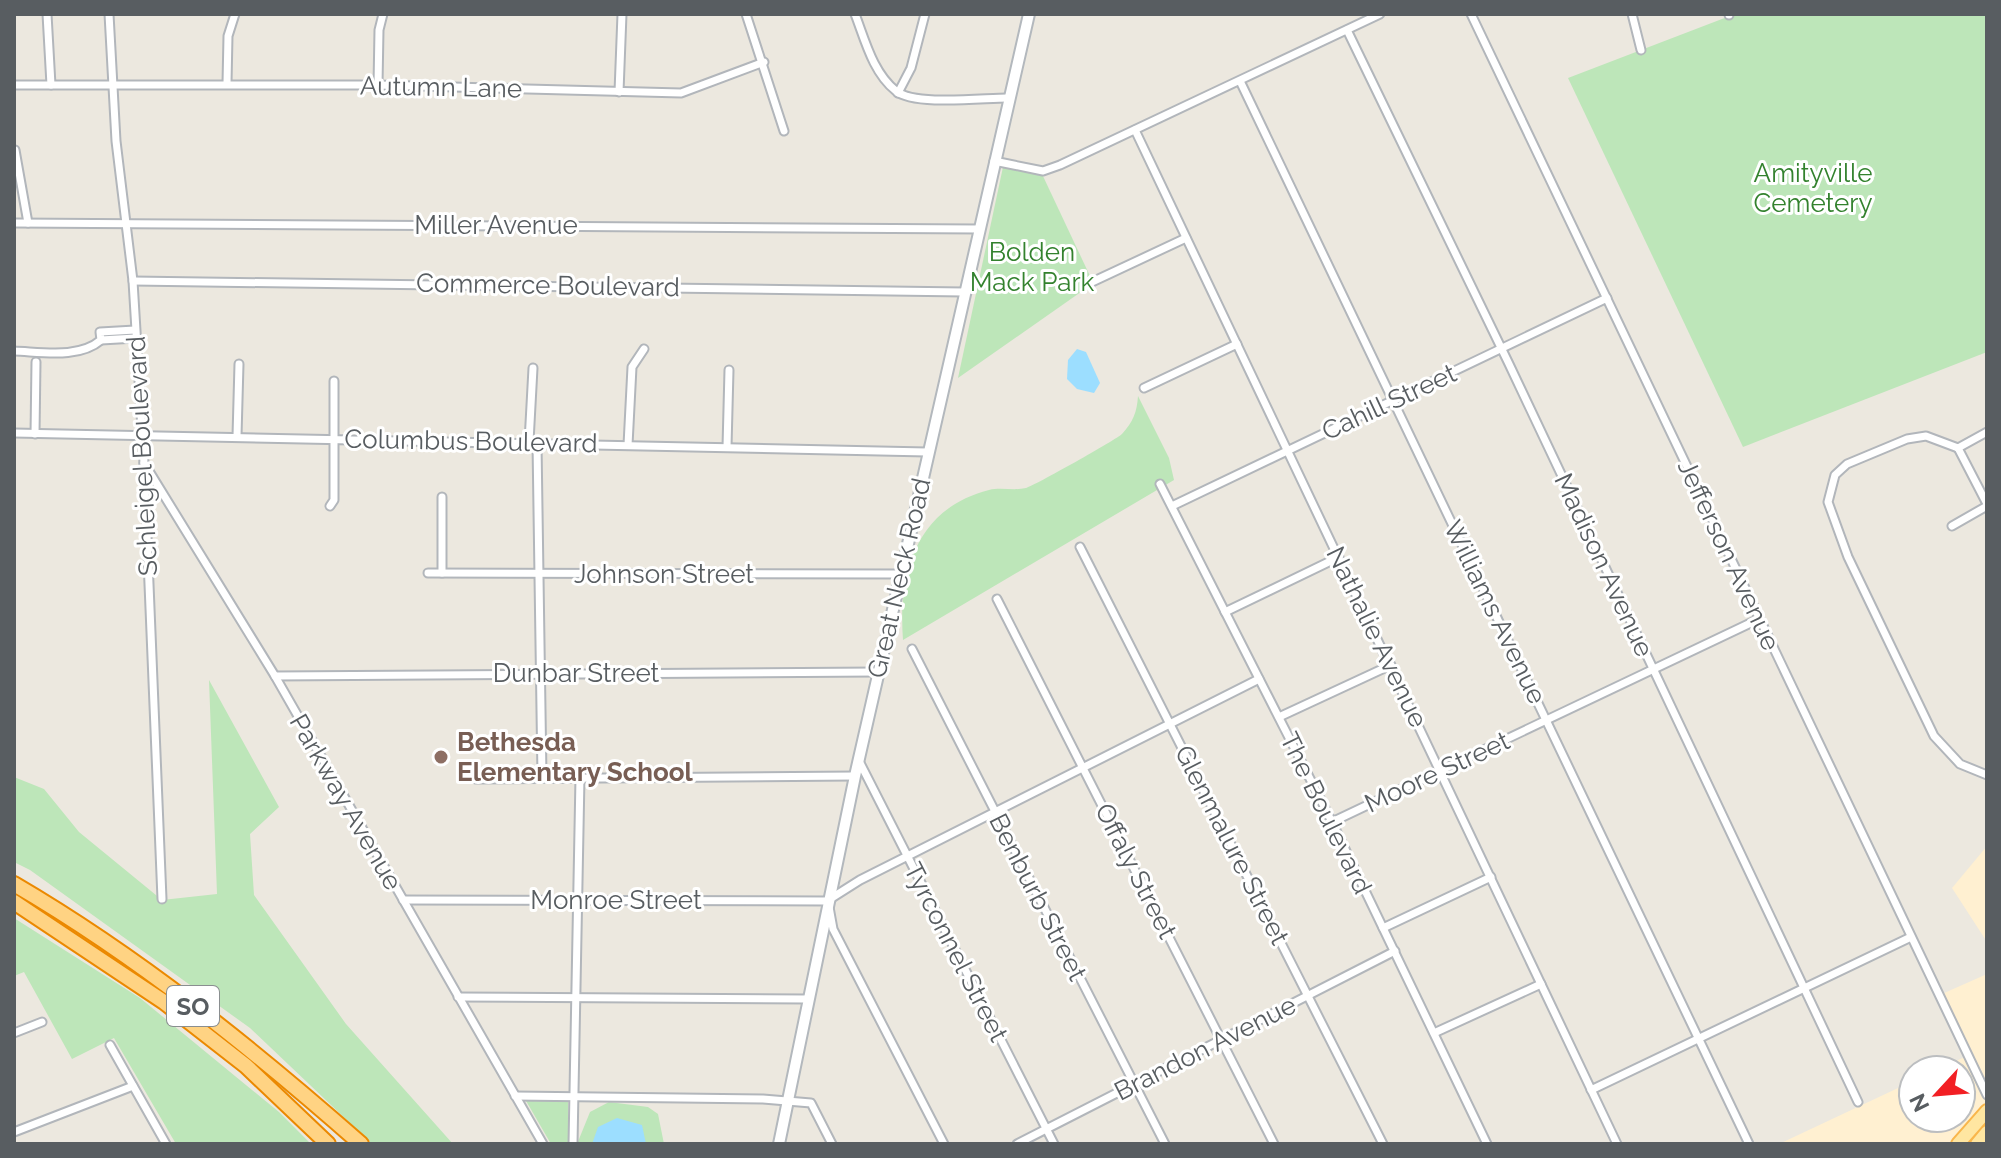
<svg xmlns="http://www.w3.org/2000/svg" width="2001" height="1158" viewBox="0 0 2001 1158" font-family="Raleway,sans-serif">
<rect width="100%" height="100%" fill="#ece8df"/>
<!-- commercial -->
<g fill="#fff0d1">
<polygon points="1987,846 1987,942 1952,888"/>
<polygon points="1987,974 1987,1144 1779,1144 1913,1081 1913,1118 1961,1118 1961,1070 1937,1070 1971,1054 1942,994"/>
</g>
<!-- green -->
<g fill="#bde6b9">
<polygon points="1735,14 1987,14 1987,352 1743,447 1568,78"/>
<polygon points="1003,167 1042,174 1090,276 1088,287 958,378"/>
<path d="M1138,396L1169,458L1174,480L903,640C898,574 915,509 989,490C1001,487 1014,491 1026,488C1034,486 1117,439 1122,434C1133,422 1137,412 1138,396Z"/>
<polygon points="209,680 279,807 250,834 254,895 346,1024 453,1144 372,1144 250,1028 30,870 14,862 14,777 44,789 79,832 162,900 217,894"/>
<polygon points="14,918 140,998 279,1112 311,1144 176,1144 114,1038 72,1059 24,972 14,976"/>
<polygon points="525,1099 568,1100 568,1144 551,1144"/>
<polygon points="609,1102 648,1107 658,1114 664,1144 577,1144 590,1112"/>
</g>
<!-- water -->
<g fill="#9cdeff">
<polygon points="1077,349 1086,352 1100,383 1094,393 1077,389 1067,379 1068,360"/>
<polygon points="617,1118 642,1125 646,1144 592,1144 598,1127"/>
</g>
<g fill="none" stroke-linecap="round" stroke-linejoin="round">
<!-- street casing -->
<g stroke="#b2b6bb" stroke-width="11">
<g id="street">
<polyline points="47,14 51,85"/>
<polyline points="109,14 116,141 133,281 144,463 162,899"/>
<polyline points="746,14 784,131"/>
<path d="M855,14C865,40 873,73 896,91C914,106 983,98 1007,98"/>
<polyline points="1471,14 1987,1095"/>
<polyline points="1632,14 1641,50"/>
<polyline points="1729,14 1729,15"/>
<polyline points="1347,30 1509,364 1858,1102"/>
<polyline points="1240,81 1749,1144"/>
<polyline points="227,83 228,36 235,14"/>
<polyline points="14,85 378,85 681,93 764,62"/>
<polyline points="378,85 379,30 383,14"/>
<polyline points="619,92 622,14"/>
<polyline points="898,93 911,68 925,14"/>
<polyline points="1135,130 1617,1144"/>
<polyline points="15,150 28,223"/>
<polyline points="994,161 1043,171 1060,165 1380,14"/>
<polyline points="14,223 979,229"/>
<polyline points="133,281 964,292"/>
<polyline points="1092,282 1186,238"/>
<polyline points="101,340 136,338"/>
<path d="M14,351C42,352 79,359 101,340L100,332L135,330"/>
<polyline points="1144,388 1237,344"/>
<polyline points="14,433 927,452"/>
<polyline points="35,434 36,362"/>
<polyline points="237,436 239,364"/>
<polyline points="529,442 533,368"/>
<polyline points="537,443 542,777"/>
<polyline points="628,445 632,367 644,349"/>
<polyline points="727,447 729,370"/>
<polyline points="1958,448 1926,436 1907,439 1847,464 1835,475 1828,502 1848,557 1934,736 1960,764 1987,775"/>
<polyline points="1958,448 1987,504"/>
<polyline points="1958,448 1987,432"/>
<polyline points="144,463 275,676 543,1144"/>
<polyline points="1160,484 1332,822 1487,1144"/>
<polyline points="442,497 442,573"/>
<polyline points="330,506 334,500 334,381"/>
<polyline points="1172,506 1607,298"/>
<polyline points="1952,526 1987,506"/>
<polyline points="1080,547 1383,1144"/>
<polyline points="428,573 900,574"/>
<polyline points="997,599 1274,1144"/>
<polyline points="1225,612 1339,557"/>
<polyline points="912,649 1165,1144"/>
<polyline points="275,676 878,672"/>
<polyline points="1279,717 1391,665"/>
<polyline points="859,761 1054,1144"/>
<polyline points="476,779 855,776"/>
<polyline points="1332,822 1759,619"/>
<polyline points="830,899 860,880 1259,679"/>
<polyline points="403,900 828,901"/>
<polyline points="829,907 833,929 944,1144"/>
<polyline points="1383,928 1491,877"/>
<polyline points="458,997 807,999"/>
<polyline points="14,1033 42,1022"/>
<polyline points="1434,1033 1541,984"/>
<polyline points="110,1045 166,1144"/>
<polyline points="1591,1090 1911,937"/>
<polyline points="515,1096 763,1099 811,1103 832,1144"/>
<polyline points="14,1132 133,1086"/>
<polyline points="573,1144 580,777"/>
<polyline points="1017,1144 1395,951"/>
</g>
</g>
<!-- secondary casing -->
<g stroke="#b3b8bd" stroke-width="14">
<polyline id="secondary" points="779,1144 855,776 1029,14"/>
</g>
<!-- primary casing -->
<g stroke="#f9b64b" stroke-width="16">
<g id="primary">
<polyline points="1958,1144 1987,1111"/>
<polyline points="1977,1144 1987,1132"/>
</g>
</g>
<!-- highway casing -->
<g stroke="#eb8900" stroke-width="18">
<g id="highway">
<path d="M14,884C139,957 253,1049 361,1144"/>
<polyline points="14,902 164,1002 246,1066 328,1144"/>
</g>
</g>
<!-- street -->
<use href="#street" stroke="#fff" stroke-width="7"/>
<!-- secondary -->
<use href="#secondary" stroke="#fff" stroke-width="10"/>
<!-- primary -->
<use href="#primary" stroke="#ffe6a1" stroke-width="12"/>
<!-- highway -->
<use href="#highway" stroke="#ffd383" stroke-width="14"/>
</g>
<!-- markers -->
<circle fill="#8d6e63" stroke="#fff" stroke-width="3" cx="441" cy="757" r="8"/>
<g text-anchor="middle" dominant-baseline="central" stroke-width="6" stroke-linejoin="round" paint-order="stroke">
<!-- shield labels -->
<rect fill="#fff" stroke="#8a8e90" stroke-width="2" x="167" y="986" width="52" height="40" rx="6"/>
<g font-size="24" font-weight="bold" fill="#585d61">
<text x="193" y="1006">SO</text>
</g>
<!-- street labels -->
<g font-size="26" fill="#585d61" stroke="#fff">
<text transform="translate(441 87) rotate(1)">Autumn Lane</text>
<text x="496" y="225">Miller Avenue</text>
<text transform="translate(548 285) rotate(1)">Commerce Boulevard</text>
<text transform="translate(1389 402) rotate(-25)">Cahill Street</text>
<text transform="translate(471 441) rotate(1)">Columbus Boulevard</text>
<text transform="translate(142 456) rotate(-93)">Schleigel Boulevard</text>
<text transform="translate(1729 555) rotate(65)">Jefferson Avenue</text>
<text transform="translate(1604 565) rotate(65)">Madison Avenue</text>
<text x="664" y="574">Johnson Street</text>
<text transform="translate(899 578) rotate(-77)">Great Neck Road</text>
<text transform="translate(1495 612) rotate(64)">Williams Avenue</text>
<text transform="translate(1377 637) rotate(64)">Nathalie Avenue</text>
<text x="576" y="673">Dunbar Street</text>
<text transform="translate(1437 772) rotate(-25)">Moore Street</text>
<text transform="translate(346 802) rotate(60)">Parkway Avenue</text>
<text transform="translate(1326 813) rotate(64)">The Boulevard</text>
<text transform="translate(1232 845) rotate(63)">Glenmalure Street</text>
<text transform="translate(1136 871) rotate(63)">Offaly Street</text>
<text transform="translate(1038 897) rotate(63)">Benburb Street</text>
<text x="616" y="900">Monroe Street</text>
<text transform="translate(956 952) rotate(63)">Tyrconnel Street</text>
<text transform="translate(1205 1048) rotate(-27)">Brandon Avenue</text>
</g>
<!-- park labels -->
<g font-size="26" fill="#33822e" stroke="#fff">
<text x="1813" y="173">Amityville<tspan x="1813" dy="30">Cemetery</tspan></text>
<text x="1032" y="252">Bolden<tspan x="1032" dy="30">Mack Park</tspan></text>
</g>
<!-- education labels -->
<g font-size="26" font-weight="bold" fill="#785e54" stroke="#fff" text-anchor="start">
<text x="457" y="742">Bethesda<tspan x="457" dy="30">Elementary School</tspan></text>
</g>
</g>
<!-- border -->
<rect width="2001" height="1158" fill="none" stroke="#585d61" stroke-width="32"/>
<!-- north arrow -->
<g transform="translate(1937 1094) rotate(244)"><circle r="38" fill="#ffffff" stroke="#bcbec0" stroke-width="2"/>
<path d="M0-6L14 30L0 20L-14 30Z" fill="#f21f24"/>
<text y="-12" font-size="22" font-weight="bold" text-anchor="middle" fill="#585d61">N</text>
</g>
</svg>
